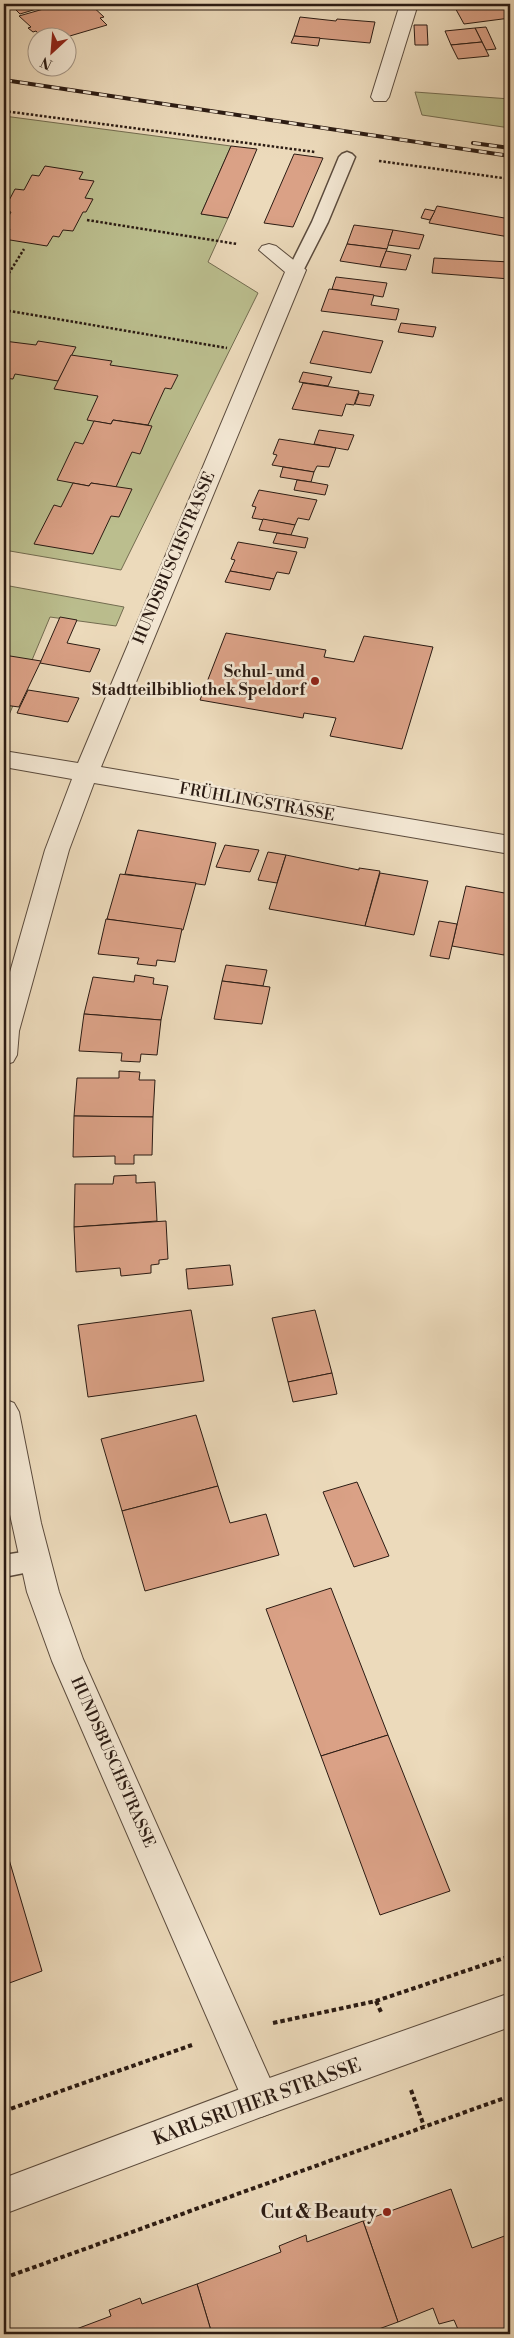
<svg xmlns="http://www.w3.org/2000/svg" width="514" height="2338" viewBox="0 0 514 2338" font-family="'Libre Bodoni',serif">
<rect width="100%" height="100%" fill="#ecdabb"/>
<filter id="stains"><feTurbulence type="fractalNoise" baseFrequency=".004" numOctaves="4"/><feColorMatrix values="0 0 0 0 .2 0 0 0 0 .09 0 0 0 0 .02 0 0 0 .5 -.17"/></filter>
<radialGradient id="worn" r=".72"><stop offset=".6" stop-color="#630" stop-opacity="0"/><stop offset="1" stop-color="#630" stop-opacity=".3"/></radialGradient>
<!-- green -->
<g fill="#bbbe8e" stroke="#736c50">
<polygon points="415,92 510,99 510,128 422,115"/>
<polygon points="4,116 231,146 201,214 228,218 208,262 258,293 121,570 4,550"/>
<polygon points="4,585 124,607 116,626 50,617 4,727"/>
</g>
<!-- building -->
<g fill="#daa186" stroke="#2b1b13">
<polygon points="21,4 53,4 20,14 12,6"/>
<polygon points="61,4 90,4 104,17 100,18 107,25 63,38 42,38 36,31 33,32 28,28 31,27 19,16"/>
<polygon points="453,4 510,4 510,18 464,24"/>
<polygon points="300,17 336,21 337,19 375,22 370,43 294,36"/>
<polygon points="414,25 427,25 428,45 415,45"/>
<polygon points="486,27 496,49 486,50 475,28"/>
<polygon points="475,28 482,42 451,45 445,31"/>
<polygon points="294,36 320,38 318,46 291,43"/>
<polygon points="482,42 489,56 458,59 451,45"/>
<polygon points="231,146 257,149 228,218 201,214"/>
<polygon points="294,154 323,158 293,227 264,223"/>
<polygon points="45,166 83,172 79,179 94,181 85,198 93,199 86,212 83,212 73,231 63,230 59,237 53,236 47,246 4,239 10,229 4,228 4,225 11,212 4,210 15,189 24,190 32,175 39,176"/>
<polygon points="437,206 510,219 510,233 509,237 429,223"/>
<polygon points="425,209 435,211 430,220 421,218"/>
<polygon points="354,225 393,230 387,249 347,244"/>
<polygon points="393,230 424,235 419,249 388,245"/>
<polygon points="347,244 387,249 380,267 340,261"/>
<polygon points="386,251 411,255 406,270 380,267"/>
<polygon points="434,258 510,262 510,279 432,273"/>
<polygon points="336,277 387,283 383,297 332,289"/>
<polygon points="329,289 374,295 371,305 399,309 396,320 321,311"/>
<polygon points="401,323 436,327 433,337 398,332"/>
<polygon points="323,331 383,341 371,373 310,363"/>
<polygon points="4,341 36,345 38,341 76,347 58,381 15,374 13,379 4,378"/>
<polygon points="71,355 112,361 110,365 178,375 171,389 165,388 148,425 113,420 111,424 87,420 98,396 54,389"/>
<polygon points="303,372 332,377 328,386 299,382"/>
<polygon points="303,383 359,391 354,405 346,404 342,416 292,409"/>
<polygon points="359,393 374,395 370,406 355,404"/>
<polygon points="113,420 152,426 140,454 132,452 116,487 91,483 89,486 57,480 75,442 83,444 94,421 111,424"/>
<polygon points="319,430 354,435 348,450 314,444"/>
<polygon points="279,439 336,448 329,467 317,466 314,472 272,465 277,455 273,454"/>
<polygon points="283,467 314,472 311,482 280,477"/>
<polygon points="297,480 311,482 328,485 325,495 294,490"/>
<polygon points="73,483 89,486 91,483 132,489 119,517 111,516 93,554 34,544 54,505 61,507"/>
<polygon points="259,490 317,500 309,520 298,518 295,525 252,518 256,507 252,506"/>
<polygon points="263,519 295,525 291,535 259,530"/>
<polygon points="277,533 291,535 308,538 305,548 273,543"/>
<polygon points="238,542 297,552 289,574 277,572 274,579 230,571 235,560 231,559"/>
<polygon points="230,571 274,579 270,590 225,582"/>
<polygon points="60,617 77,620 67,643 100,649 90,672 40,663"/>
<polygon points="226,633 326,650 324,657 354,662 364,636 433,647 402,749 330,736 336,718 304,713 303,718 200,700"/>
<polygon points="4,655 41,661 19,707 4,705"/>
<polygon points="28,690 79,698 68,722 17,713"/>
<polygon points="138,830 216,843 205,885 125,874"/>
<polygon points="225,845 259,850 250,872 216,867"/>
<polygon points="268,852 286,855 277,883 258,880"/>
<polygon points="286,855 359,870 359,868 380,871 365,926 269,909"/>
<polygon points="380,873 428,881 414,935 365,926"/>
<polygon points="120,874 196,883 183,930 107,919"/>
<polygon points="466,886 510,894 510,927 504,955 452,946"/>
<polygon points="106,919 182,929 175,962 157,960 156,966 137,964 139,958 98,954"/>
<polygon points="439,921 457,924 449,959 430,956"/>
<polygon points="226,965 267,970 263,986 222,981"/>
<polygon points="135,975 154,978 153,984 168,986 161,1020 84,1014 93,977 134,982"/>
<polygon points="222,981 270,987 262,1024 214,1019"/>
<polygon points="84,1014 161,1020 157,1055 141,1054 140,1062 121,1061 122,1053 79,1051"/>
<polygon points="119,1071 140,1072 139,1080 155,1080 153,1117 74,1116 77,1078 119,1078"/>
<polygon points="74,1116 153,1117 152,1155 134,1155 134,1164 115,1164 115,1156 73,1157"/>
<polygon points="136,1175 136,1183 155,1182 157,1221 74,1227 75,1184 113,1184 114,1176"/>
<polygon points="166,1221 168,1259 159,1260 159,1264 151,1265 151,1273 121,1276 120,1268 76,1272 74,1227"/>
<polygon points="230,1265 233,1285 188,1289 186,1269"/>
<polygon points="191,1310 204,1381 88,1397 78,1325"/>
<polygon points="315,1310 332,1373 288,1382 272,1318"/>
<polygon points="332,1373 337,1394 293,1402 288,1382"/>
<polygon points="196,1415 218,1486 122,1511 101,1439"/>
<polygon points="357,1482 389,1556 354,1567 323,1492"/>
<polygon points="218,1486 230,1523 266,1514 279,1555 145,1591 122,1511"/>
<polygon points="331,1588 388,1735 321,1756 266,1609"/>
<polygon points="388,1735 450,1891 380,1915 321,1756"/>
<polygon points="8,1856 42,1971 4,1985 4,1857"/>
<polygon points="451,2189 472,2248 510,2234 510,2334 460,2334 454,2320 439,2324 433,2308 398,2322 363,2221"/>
<polygon points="363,2221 398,2322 365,2334 212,2334 197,2284 281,2252 279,2246 306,2235 307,2242"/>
<polygon points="197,2284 212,2334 63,2334 111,2316 109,2310 125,2304 140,2298 142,2304"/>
</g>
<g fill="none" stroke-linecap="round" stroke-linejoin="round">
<!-- service casing -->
<g stroke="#5b4b3d" stroke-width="3">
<g id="service">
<polygon points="347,152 352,154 355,157 328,222 302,273 290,273 288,270 312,222 339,157 342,154"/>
<polygon points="35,1550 44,1553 48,1561 44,1569 4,1577 4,1555"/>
</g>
</g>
<!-- minor casing -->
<g stroke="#5b4b3d" stroke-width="2">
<g id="minor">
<polygon points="400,4 418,4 389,97 386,101 374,101 371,97"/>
<polygon points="269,244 276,246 306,270 101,767 510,836 510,854 94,783 69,850 19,1031 17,1055 13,1062 4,1065 4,993 45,850 72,779 4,767 4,751 78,763 285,272 259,250 262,246"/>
<polygon points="4,1399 14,1403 19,1412 41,1523 59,1592 83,1659 279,2099 274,2112 261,2117 248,2112 52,1661 27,1592 4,1487"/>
</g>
</g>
<!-- tertiary casing -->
<g stroke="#5b4b3d" stroke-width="2">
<polygon id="tertiary" points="510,1993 510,2027 261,2117 4,2214 4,2178 261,2081"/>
</g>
<!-- path-far1 -->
<g stroke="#2b1b13" stroke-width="2.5" stroke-dasharray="2.5 2" stroke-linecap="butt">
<polyline points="4,111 315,152"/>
<polyline points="379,161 510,179"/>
<polyline points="87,220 237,244"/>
<polyline points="4,281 24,249"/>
<polyline points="4,310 227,348"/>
</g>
<!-- path -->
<g stroke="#2b1b13" stroke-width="4" stroke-dasharray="4.5 3" stroke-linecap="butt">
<polyline points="376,2001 381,2012"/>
<polyline points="273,2023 376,2001 510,1956"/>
<polyline points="411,2090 424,2126"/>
<polyline points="4,2111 192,2045"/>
<polyline points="4,2278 510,2096"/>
</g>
<!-- service -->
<use href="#service" fill="#f3e7d3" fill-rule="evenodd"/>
<!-- minor -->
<use href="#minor" fill="#f3e7d3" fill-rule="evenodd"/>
<!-- tertiary -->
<use href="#tertiary" fill="#f3e7d3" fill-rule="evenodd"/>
<!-- rail casing -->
<g stroke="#2b1b13" stroke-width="4">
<g id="rail">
<polyline points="4,80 510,156"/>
<polyline points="473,143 510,148"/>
</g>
</g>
<!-- rail -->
<use href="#rail" stroke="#f3e7d3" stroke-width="2.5" stroke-dasharray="8" stroke-linecap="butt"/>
</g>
<!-- markers -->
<g fill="#8f2418" stroke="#f3e7d3" stroke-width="2">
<circle cx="315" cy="681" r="5"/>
<circle cx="387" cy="2212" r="5"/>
</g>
<g text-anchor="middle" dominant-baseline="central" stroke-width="5" stroke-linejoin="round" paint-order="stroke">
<!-- street labels -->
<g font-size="16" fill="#2b1b13" stroke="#f3e7d3">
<text transform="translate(174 558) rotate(-67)">HUNDSBUSCHSTRASSE</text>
<text transform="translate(257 802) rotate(10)">FRÜHLINGSTRASSE</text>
<text transform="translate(113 1762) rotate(66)">HUNDSBUSCHSTRASSE</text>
</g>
<!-- poi labels -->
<g font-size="16" font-weight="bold" fill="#2b1b13" stroke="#f3e7d3" text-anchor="end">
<text x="305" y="672">Schul- und<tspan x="305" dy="18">Stadtteilbibliothek Speldorf</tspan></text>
</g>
<!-- near-street labels -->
<g font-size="19" fill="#2b1b13" stroke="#f3e7d3">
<text transform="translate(257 2102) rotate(-20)">KARLSRUHER STRASSE</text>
</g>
<!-- near-poi labels -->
<g font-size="19" font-weight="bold" fill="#2b1b13" stroke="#f3e7d3" text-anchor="end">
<text x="377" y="2212">Cut &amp; Beauty</text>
</g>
</g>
<!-- margin -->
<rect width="514" height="2338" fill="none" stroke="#ecdabb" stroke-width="20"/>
<rect x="5" y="5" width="504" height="2328" fill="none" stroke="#2b1b13" stroke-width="2.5"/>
<rect x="10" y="10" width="494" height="2318" fill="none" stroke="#2b1b13"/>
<!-- north arrow -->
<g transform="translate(52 52) rotate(206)"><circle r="24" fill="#f3e7d3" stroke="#a39586"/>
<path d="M0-4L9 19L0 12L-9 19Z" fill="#8f2418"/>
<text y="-8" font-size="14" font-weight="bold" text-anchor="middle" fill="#2b1b13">N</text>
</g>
<rect width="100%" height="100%" filter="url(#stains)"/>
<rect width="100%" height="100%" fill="url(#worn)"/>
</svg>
